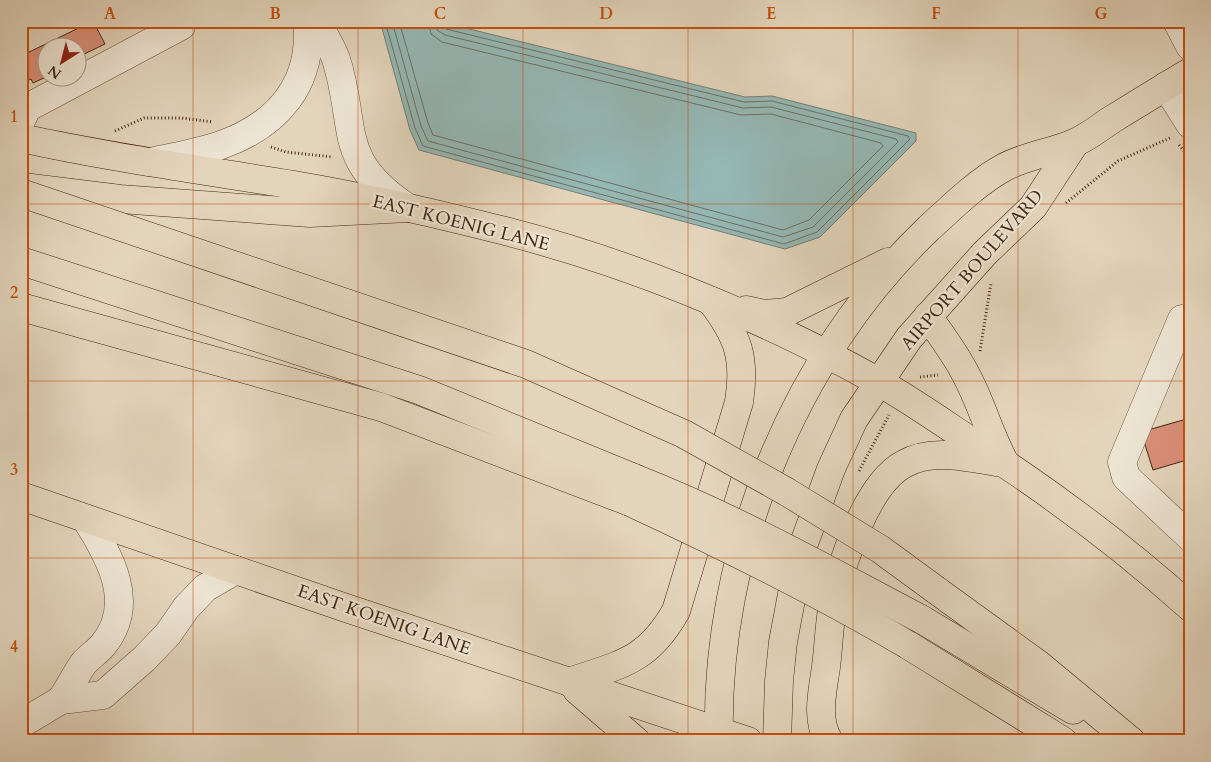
<svg xmlns="http://www.w3.org/2000/svg" width="1211" height="762" viewBox="0 0 1211 762" font-family="Cardo,serif">
<rect width="100%" height="100%" fill="#e3d5bc"/>
<filter id="stains"><feTurbulence type="fractalNoise" baseFrequency=".004" numOctaves="4"/><feColorMatrix values="0 0 0 0 .2 0 0 0 0 .09 0 0 0 0 .02 0 0 0 .5 -.17"/></filter>
<radialGradient id="worn" r=".72"><stop offset=".6" stop-color="#630" stop-opacity="0"/><stop offset="1" stop-color="#630" stop-opacity=".3"/></radialGradient>
<!-- water -->
<polygon fill="#95b8b5" stroke="#747e74" points="380,21 437,21 745,97 772,96 916,133 916,141 820,237 785,249 419,150 410,130"/>
<g fill="none" stroke-linecap="round" stroke-linejoin="round">
<!-- shore -->
<g stroke="#6c7064" stroke-width="1">
<polyline points="385,21 415,128 423,146 784,244 817,232 910,139 908,136 772,101 744,102 446,29 443,26 442,21"/>
<polyline points="392,21 421,126 428,141 783,237 813,227 898,142 896,139 771,107 743,108 445,35 437,30 435,21"/>
<polyline points="399,21 428,123 433,135 783,230 809,220 883,146 881,143 771,114 741,115 442,42 431,34 428,21"/>
</g>
</g>
<!-- building -->
<g fill="#d88f78" stroke="#432712">
<polygon points="93,21 105,44 78,57 78,48 48,48 48,76 33,83 31,79 21,84 21,56"/>
<polygon points="1183,420 1190,442 1190,459 1153,470 1141,432"/>
</g>
<g fill="none" stroke-linecap="round" stroke-linejoin="round">
<!-- minor casing -->
<g stroke="#6b523c" stroke-width="29">
<g id="minor">
<path d="M317,21C323,34 331,46 336,59C358,129 335,160 408,208"/>
<polyline points="1177,21 1190,46"/>
<polyline points="1166,86 1190,124"/>
<polyline points="21,121 27,108 181,26 181,21"/>
<path d="M150,162C173,157 198,153 221,145C278,125 314,83 307,21"/>
<polyline points="1190,329 1182,319 1122,462 1126,477 1190,537"/>
<path d="M61,700C69,688 75,676 83,664C89,657 97,652 103,645C137,604 110,557 86,519"/>
<polyline points="21,724 61,700 103,695 144,659 168,634 186,608 205,588 236,570"/>
</g>
</g>
<!-- major casing -->
<g stroke="#432712" stroke-width="29">
<g id="major">
<path d="M21,138C112,158 203,170 294,185C359,196 425,211 489,227C621,259 759,315 877,381C909,399 939,420 969,440C1047,490 1121,545 1190,607"/>
<polyline points="746,310 765,314 787,312 888,262"/>
<path d="M928,316C940,334 954,352 964,371C981,401 989,434 1005,463"/>
<polyline points="21,496 346,608 748,741"/>
<path d="M569,682C621,664 647,662 676,611L739,402C746,358 738,336 711,301"/>
<polyline points="577,690 636,741"/>
<path d="M719,741C714,554 793,358 928,229C951,208 976,183 1003,168C1024,156 1051,153 1074,143C1087,138 1099,128 1111,120C1137,104 1163,88 1190,72"/>
<polyline points="777,741 779,681 783,642 799,557 831,469 854,419 909,338 985,253 1033,207 1075,143"/>
<path d="M829,741C815,720 823,689 826,667C829,644 829,621 834,599C843,559 867,484 904,464C931,448 967,457 996,462"/>
</g>
</g>
<!-- highway casing -->
<g stroke="#432712" stroke-width="29">
<g id="highway">
<polyline points="23,187 120,199 310,213 408,208"/>
<polyline points="21,261 419,390 634,478"/>
<polyline points="21,307 381,407 630,502"/>
<polyline points="936,590 1038,664 1131,741"/>
<polyline points="921,619 1073,710"/>
<polyline points="908,645 1063,741"/>
</g>
</g>
<!-- path -->
<g stroke="#432712" stroke-width="3" stroke-dasharray="1 2.5" stroke-linecap="butt">
<polyline points="115,131 144,118 182,118 213,122"/>
<polyline points="1179,145 1190,158"/>
<polyline points="271,147 286,152 333,157"/>
<polyline points="1066,203 1118,161 1170,138"/>
<polyline points="980,351 991,283"/>
<polyline points="920,377 938,375"/>
<polyline points="859,471 889,415"/>
</g>
<!-- minor -->
<use href="#minor" stroke="#ede4d3" stroke-width="28"/>
<!-- major -->
<use href="#major" stroke="#e3d5bc" stroke-width="28"/>
<!-- highway -->
<use href="#highway" stroke="#e3d5bc" stroke-width="28"/>
<!-- highway-bridge casing -->
<g stroke="#432712" stroke-width="29" stroke-linecap="butt">
<g id="highway-bridge">
<polyline points="21,193 526,364 684,434 787,492 880,549 936,590"/>
<path d="M634,478C734,517 826,569 921,619"/>
<path d="M630,502C725,546 818,592 908,645"/>
</g>
</g>
<!-- highway-bridge -->
<use href="#highway-bridge" stroke="#e3d5bc" stroke-width="28"/>
</g>
<!-- grid -->
<path fill="none" stroke="#c74f0d" stroke-width="1" stroke-opacity="0.55" d="M193,21V741M358,21V741M523,21V741M688,21V741M853,21V741M1018,21V741M21,204H1190M21,381H1190M21,558H1190"/>
<g text-anchor="middle" dominant-baseline="central" stroke-width="4.5" stroke-linejoin="round" paint-order="stroke">
<!-- street labels -->
<g font-size="18" fill="#432712" stroke="#ede4d3">
<text transform="translate(461 223) rotate(14)">EAST KOENIG LANE</text>
<text transform="translate(972 270) rotate(-49)">AIRPORT BOULEVARD</text>
<text transform="translate(384 620) rotate(19)">EAST KOENIG LANE</text>
</g>
</g>
<!-- margin -->
<rect width="1211" height="762" fill="none" stroke="#e3d5bc" stroke-width="55"/>
<!-- north arrow -->
<g transform="translate(62 62) rotate(216)"><circle r="24" fill="#ede4d3" stroke="#a99886"/>
<path d="M0-4L9 19L0 12L-9 19Z" fill="#8f2418"/>
<text y="-8" font-size="14" font-weight="bold" text-anchor="middle" fill="#432712">N</text>
</g>
<rect x="28" y="28" width="1156" height="706" fill="none" stroke="#c74f0d" stroke-width="2"/>
<g font-size="16" text-anchor="middle" font-weight="bold" fill="#c74f0d">
<text x="110" y="19">A</text>
<text x="275" y="19">B</text>
<text x="440" y="19">C</text>
<text x="606" y="19">D</text>
<text x="771" y="19">E</text>
<text x="936" y="19">F</text>
<text x="1101" y="19">G</text>
<text x="14" y="122">1</text>
<text x="14" y="298">2</text>
<text x="14" y="475">3</text>
<text x="14" y="652">4</text>
</g>
<rect width="100%" height="100%" filter="url(#stains)"/>
<rect width="100%" height="100%" fill="url(#worn)"/>
</svg>
